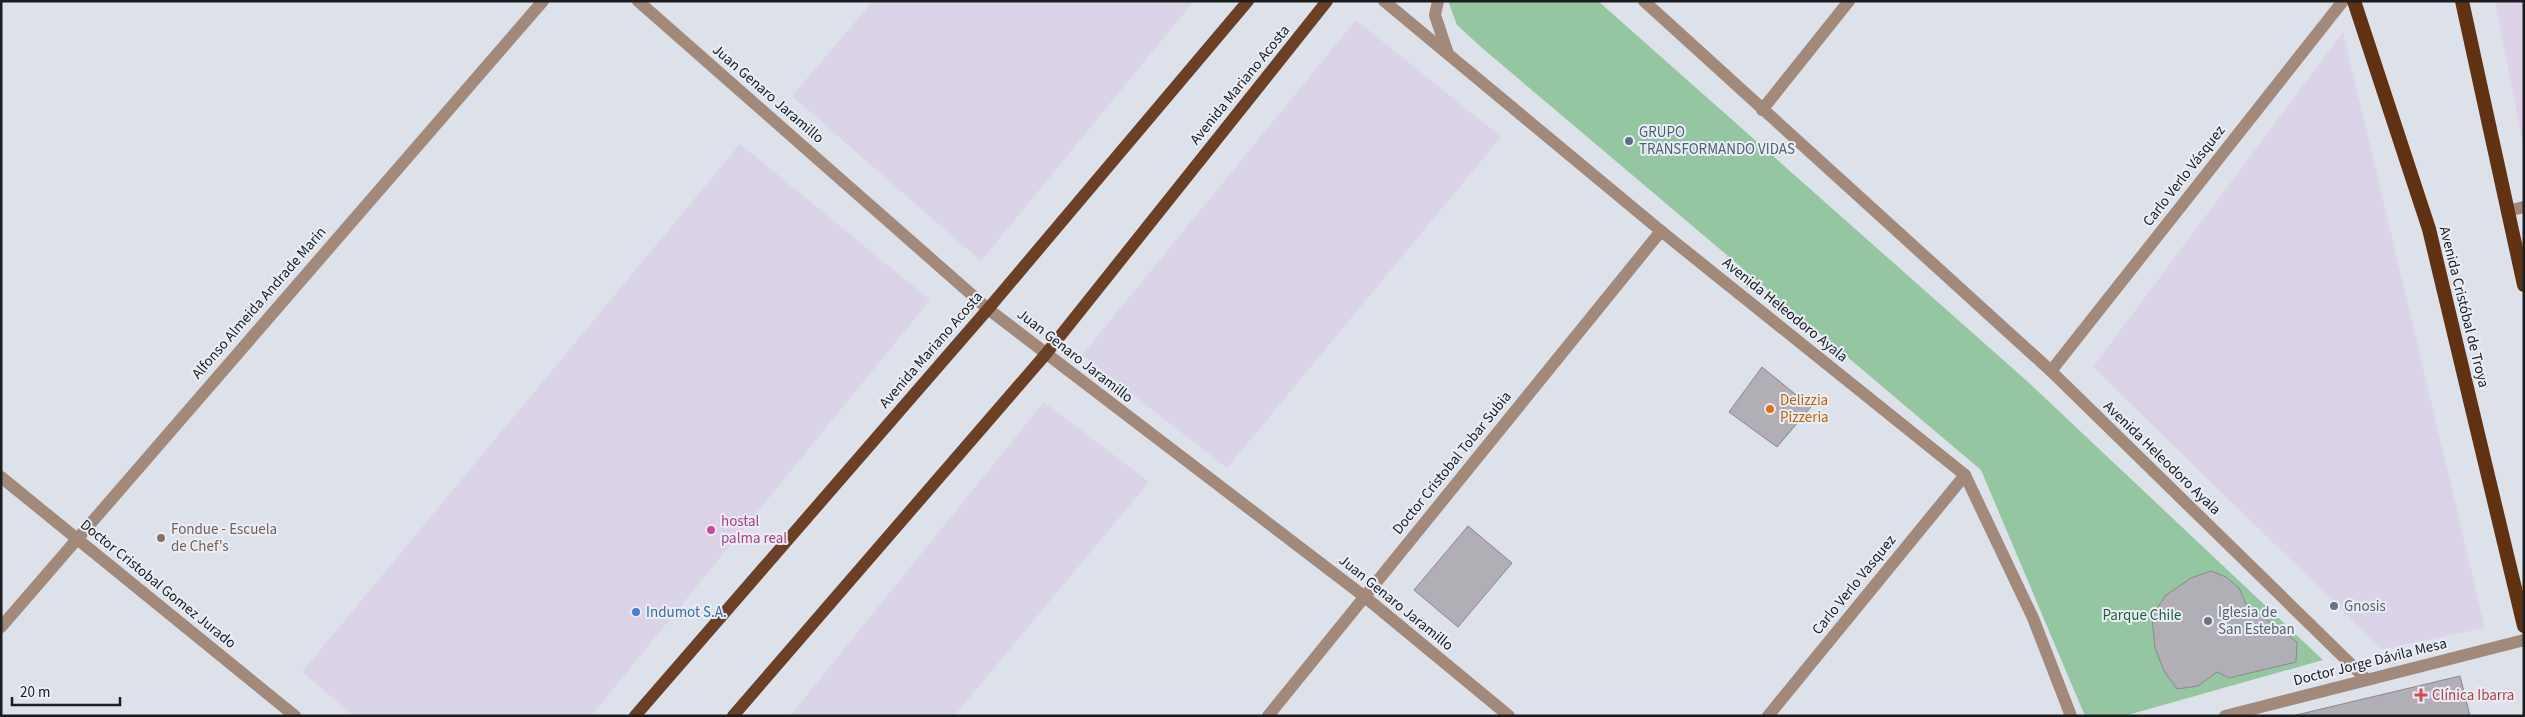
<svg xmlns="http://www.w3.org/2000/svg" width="2525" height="717" viewBox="0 0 2525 717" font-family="'Source Sans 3',sans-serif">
<rect width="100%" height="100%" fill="#dde1ea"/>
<!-- commercial -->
<g fill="#dbd3e8">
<polygon points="873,1 1194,1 981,261 792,96"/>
<polygon points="1356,20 1501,137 1227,468 1082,355"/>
<polygon points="2343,32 2485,628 2382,649 2093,367"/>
<polygon points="740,144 930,300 591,716 354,716 302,672"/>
<polygon points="1044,402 1149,482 954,716 790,716"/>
</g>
<!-- industrial -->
<polygon fill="#ddd2e7" points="2495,1 2524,1 2524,149"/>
<!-- green -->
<polygon fill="#93c6a1" points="1448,1 1598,1 2028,382 2323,660 2124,716 2085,716 1981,470 1481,47 1457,25"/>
<!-- building -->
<g fill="#b2aeb6" stroke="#8b878e">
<polygon points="1762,367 1811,407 1777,447 1729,412"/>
<polygon points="1468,526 1512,563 1458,627 1414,590"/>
<polygon points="2211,571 2226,577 2239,588 2246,604 2297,642 2296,662 2229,678 2217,672 2198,686 2177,689 2164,671 2155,648 2152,617 2165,596 2191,578"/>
<polygon points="2460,676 2470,716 2292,716"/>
</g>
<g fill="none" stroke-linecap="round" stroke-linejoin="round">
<!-- minor -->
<g stroke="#a2897a" stroke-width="12">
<polyline points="638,1 988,309 1365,597 1509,716"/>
<polyline points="1384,1 1661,231 1965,475 2033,618 2071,716"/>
<polyline points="1438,1 1435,15 1448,54"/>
<polyline points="1644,1 2051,371 2366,679"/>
<polyline points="1762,110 1849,1"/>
<polyline points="2507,211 2524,207"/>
<polyline points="2051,371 2343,1"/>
<polyline points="1,477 295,716"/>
<polyline points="1,627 543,1"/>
<polyline points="1268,716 1661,231"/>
<polyline points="1768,716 1965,475"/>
<polyline points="2225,716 2524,640"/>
</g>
<!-- primary -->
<g stroke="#6b4025" stroke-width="12">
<polyline points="635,716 988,309 1248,1"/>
<polyline points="733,716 1045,355 1327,1"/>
</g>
<!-- trunk -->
<g stroke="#603212" stroke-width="14">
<polyline points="2354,1 2429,229 2524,626"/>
<polyline points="2462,1 2524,285"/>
</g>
</g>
<!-- markers -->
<circle fill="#5c6f8a" stroke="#eaeff7" stroke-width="2" cx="1629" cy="141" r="5"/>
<circle fill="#e8710a" stroke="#eaeff7" stroke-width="2" cx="1770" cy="409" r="5"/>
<circle fill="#d1479c" stroke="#eaeff7" stroke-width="2" cx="711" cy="530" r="5"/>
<circle fill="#8d6e63" stroke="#eaeff7" stroke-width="2" cx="161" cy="538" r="5"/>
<g fill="#6b7280" stroke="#eaeff7" stroke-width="2">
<circle cx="2334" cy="606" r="5"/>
<circle cx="2208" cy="621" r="5"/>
</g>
<circle fill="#3f7fe0" stroke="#eaeff7" stroke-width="2" cx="636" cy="612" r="5"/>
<path fill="#e0444e" stroke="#eaeff7" stroke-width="2" d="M2418.5 687.5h5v5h5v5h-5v5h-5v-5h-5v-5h5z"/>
<g text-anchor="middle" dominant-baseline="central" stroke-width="4" stroke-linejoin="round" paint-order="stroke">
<!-- street labels -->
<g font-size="15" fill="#1a1c1f" stroke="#eaeff7">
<text transform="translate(1240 85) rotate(-51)">Avenida Mariano Acosta</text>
<text transform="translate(768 94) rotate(41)">Juan Genaro Jaramillo</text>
<text transform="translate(2184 176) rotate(-52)">Carlo Verlo Vásquez</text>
<text transform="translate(259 303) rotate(-49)">Alfonso Almeida Andrade Marin</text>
<text transform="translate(2464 307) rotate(76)">Avenida Cristóbal de Troya</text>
<text transform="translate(1785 310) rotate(39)">Avenida Heleodoro Ayala</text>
<text transform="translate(931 350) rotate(-49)">Avenida Mariano Acosta</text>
<text transform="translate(1075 356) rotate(38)">Juan Genaro Jaramillo</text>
<text transform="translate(2162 458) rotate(44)">Avenida Heleodoro Ayala</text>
<text transform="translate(1452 463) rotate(-51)">Doctor Cristobal Tobar Subia</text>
<text transform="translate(158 584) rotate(39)">Doctor Cristobal Gomez Jurado</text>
<text transform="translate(1854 585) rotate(-51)">Carlo Verlo Vasquez</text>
<text transform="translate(1396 603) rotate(39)">Juan Genaro Jaramillo</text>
<text transform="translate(2370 662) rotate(-14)">Doctor Jorge Dávila Mesa</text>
</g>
<!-- service labels -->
<g font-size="15" fill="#4e5e75" stroke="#eaeff7" text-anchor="start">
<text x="1639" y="132">GRUPO<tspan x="1639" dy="17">TRANSFORMANDO VIDAS</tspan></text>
</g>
<!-- food labels -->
<g font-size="15" fill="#c56008" stroke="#eaeff7" text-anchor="start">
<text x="1780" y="400">Delizzia<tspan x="1780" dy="17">Pizzeria</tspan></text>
</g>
<!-- hotel labels -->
<g font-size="15" fill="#b23c85" stroke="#eaeff7" text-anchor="start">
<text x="721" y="521">hostal<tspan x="721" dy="17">palma real</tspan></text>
</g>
<!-- education labels -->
<g font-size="15" fill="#785e54" stroke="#eaeff7" text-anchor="start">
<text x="171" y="529">Fondue - Escuela<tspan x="171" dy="17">de Chef's</tspan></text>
</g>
<!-- worship labels -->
<g font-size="15" fill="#5b616d" stroke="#eaeff7" text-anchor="start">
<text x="2344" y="606">Gnosis</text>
<text x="2218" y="612">Iglesia de<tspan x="2218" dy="17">San Esteban</tspan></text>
</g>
<!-- shop labels -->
<g font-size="15" fill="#366cbe" stroke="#eaeff7" text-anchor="start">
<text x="646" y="612">Indumot S.A.</text>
</g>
<!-- park labels -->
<g font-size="15" fill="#216139" stroke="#eaeff7">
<text x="2142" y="615">Parque Chile</text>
</g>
<!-- health labels -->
<g font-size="15" fill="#be3a42" stroke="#eaeff7" text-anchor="start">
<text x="2432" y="695">Clínica Ibarra</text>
</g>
</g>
<!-- border -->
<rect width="2525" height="717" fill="none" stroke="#1a1c1f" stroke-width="5"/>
<!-- scale -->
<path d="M12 697v8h108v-8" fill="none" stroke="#1a1c1f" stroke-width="2.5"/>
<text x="20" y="697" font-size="15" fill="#1a1c1f" stroke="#eaeff7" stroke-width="4" paint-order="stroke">20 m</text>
</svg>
